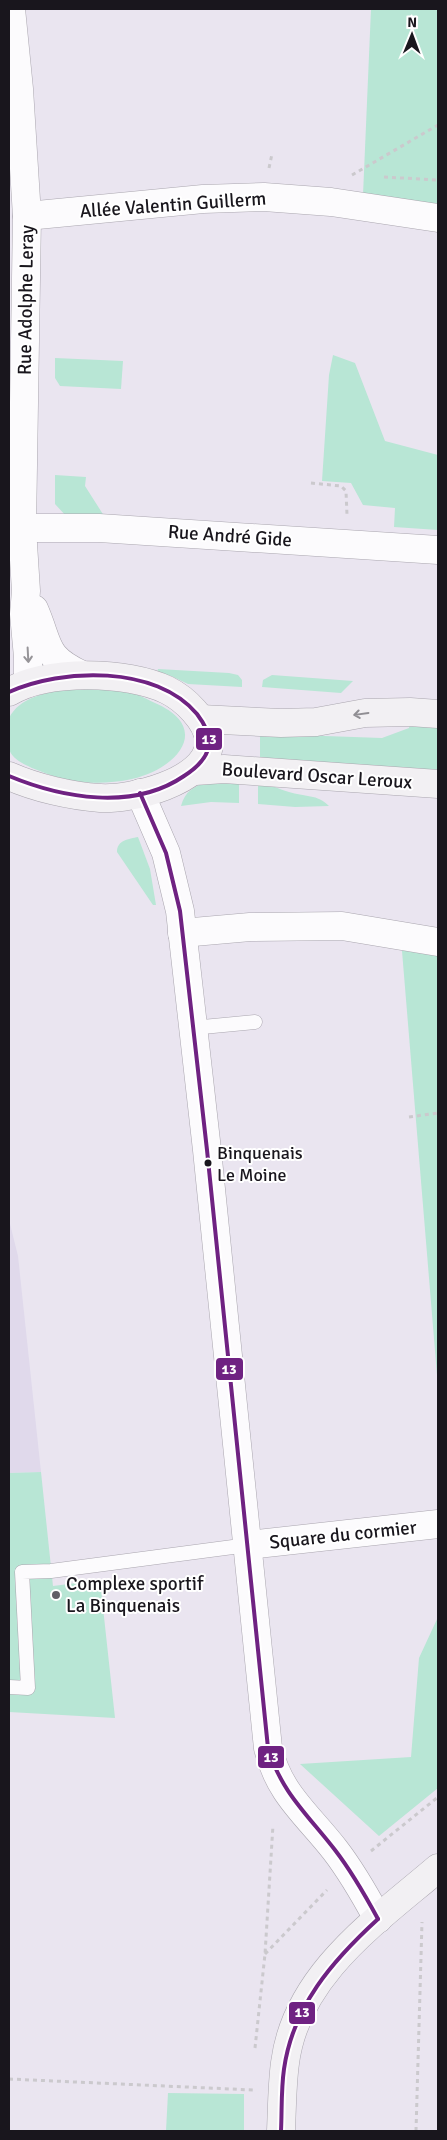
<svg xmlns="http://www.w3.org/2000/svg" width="447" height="2140" viewBox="0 0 447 2140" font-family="Signika,sans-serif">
<rect width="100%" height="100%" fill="#eae5f0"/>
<!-- built -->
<polygon fill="#e0d9eb" points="9,1220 18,1256 41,1472 9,1473"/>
<!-- green -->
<g fill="#b8e6d5">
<polygon points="371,9 438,9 438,205 363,195"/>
<polygon points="333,355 355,363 385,441 438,455 438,530 394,527 395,508 363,505 351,483 322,481 329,375"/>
<polygon points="55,358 123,361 121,389 60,386 55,378"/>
<polygon points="55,475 86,477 85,486 106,519 67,517 55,504"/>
<polygon points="158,669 229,673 238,675 242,680 242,687 188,684 171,676 157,673"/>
<polygon points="272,675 353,681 341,693 262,687 263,680"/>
<path d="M66,689C84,689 102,687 119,689C131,690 144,698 155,703C213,728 177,769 132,779C104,785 76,784 50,775C38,770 13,763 9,749C6,740 9,727 9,718C20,697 45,693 66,689Z"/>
<polygon points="410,720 438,722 438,775 260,764 260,730 325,736 382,738 409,728"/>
<path d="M208,782H239V803L211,802L181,806C185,791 194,786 208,782Z"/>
<path d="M258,783C270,784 278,789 289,792C304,797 318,794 329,806L295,807L258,804Z"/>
<path d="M138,837L150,869L156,905H153L117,852C117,840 129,839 138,837Z"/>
<polygon points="422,929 438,930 438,1387 402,951"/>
<polygon points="41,1472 53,1586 100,1580 115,1718 9,1712 9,1473"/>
<polygon points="438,1617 438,1788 379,1836 300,1764 411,1757 419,1658"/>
<polygon points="168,2093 244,2094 244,2131 166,2131"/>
</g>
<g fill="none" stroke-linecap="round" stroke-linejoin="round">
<!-- service casing -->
<g stroke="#aaa6af" stroke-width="15">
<g id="service">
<polyline points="192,1028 255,1022"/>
<polyline points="9,1687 28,1688 22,1572 51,1571 248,1545"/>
</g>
</g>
<!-- minor casing -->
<g stroke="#aaa6af" stroke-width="29">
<g id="minor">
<polyline points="11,9 19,89 27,216 22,528 26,591 24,614 28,657 28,683"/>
<polyline points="27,216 203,199 264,197 331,202 438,218"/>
<polyline points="22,528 99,528 438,550"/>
<path d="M34,609C50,645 42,656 82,675"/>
<path d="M140,793L166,853L180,911L207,1150L268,1748C279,1794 307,1814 335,1850C352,1872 365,1895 378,1919"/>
<polyline points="182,933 250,927 342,926 438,942"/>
<polyline points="248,1545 438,1524"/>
</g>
</g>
<!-- secondary casing -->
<g stroke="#aaa6af" stroke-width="29">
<g id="secondary">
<path d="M9,692C48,669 127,671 167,690C177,695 187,703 194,711C202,720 210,732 209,745C205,782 131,800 100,798C71,796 36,788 9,776"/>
<polyline points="201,719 281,723 316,722 365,713 410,712 438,714"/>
<polyline points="195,771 224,769 438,784"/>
<path d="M281,2131C282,2109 282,2085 285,2063C296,1975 376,1921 438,1868"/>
</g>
</g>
<!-- path -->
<g stroke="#cbc9cd" stroke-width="3" stroke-dasharray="4 4" stroke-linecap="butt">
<polyline points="269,168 272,154"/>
<polyline points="352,175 438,125"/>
<polyline points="384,177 438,180"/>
<polyline points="311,483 341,486 346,491 347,515"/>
<polyline points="409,1117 438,1113"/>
<polyline points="371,1851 438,1797"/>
<polyline points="265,1954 327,1890"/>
<polyline points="255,2048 265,1954 273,1825"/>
<polyline points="9,2079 253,2090"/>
<polyline points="416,2131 422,1922"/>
</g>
<!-- service -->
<use href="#service" stroke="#fcfbfd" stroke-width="14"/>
<!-- minor -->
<use href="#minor" stroke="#fcfbfd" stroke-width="28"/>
<!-- secondary -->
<use href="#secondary" stroke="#f2f0f3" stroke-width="28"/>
<!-- bus-1 casing -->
<g stroke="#fff" stroke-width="8">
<g id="bus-1">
<path d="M9,692C62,668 156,665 197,714C203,722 211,734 209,745C207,759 195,769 184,776C133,811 62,798 9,776"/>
<path d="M140,793L166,853L180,911L207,1150L268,1748C281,1792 308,1815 335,1850C352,1872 365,1895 378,1919"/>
<path d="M281,2131C282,2110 281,2090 284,2069C293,2006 332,1961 378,1919"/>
</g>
</g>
<!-- bus-1 -->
<use href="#bus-1" stroke="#6f2282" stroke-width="4"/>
</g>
<!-- one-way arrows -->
<defs><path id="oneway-shaft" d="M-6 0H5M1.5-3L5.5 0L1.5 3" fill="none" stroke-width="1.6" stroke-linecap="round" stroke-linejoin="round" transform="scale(1.25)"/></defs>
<use stroke="#969498" href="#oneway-shaft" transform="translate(28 655) rotate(87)"/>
<use stroke="#908e93" href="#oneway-shaft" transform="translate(361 714) rotate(172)"/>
<!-- markers -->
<circle fill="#19161d" stroke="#fff" stroke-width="2" cx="208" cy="1163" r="4.5"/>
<circle fill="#625e67" stroke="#fff" stroke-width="2" cx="56" cy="1595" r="5"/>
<g text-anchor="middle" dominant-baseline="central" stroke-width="4" stroke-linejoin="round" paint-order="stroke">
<!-- bus labels -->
<g font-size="18" fill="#19161d" stroke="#fff" text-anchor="start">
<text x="217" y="1153">Binquenais<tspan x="217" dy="22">Le Moine</tspan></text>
</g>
<!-- street labels -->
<g font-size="19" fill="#19161d" stroke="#fff">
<text transform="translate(173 205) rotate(-4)">Allée Valentin Guillerm</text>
<text transform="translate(26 300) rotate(-89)">Rue Adolphe Leray</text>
<text transform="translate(230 536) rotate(4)">Rue André Gide</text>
<text transform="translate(317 776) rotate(4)">Boulevard Oscar Leroux</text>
<text transform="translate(343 1535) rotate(-6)">Square du cormier</text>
</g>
<!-- poi labels -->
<g font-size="19" fill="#19161d" stroke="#fff" text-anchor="start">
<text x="66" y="1584">Complexe sportif<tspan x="66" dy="22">La Binquenais</tspan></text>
</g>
</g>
<g stroke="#fff" stroke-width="2">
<rect x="195" y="727" width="28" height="24" rx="5" fill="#6f2282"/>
<rect x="215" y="1357" width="29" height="24" rx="5" fill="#6f2282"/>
<rect x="257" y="1745" width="28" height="24" rx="5" fill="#6f2282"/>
<rect x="288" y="2001" width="28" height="24" rx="5" fill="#6f2282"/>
</g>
<g font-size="14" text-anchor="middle" font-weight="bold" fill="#fff">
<text x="209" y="744">13</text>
<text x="229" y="1374">13</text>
<text x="271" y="1762">13</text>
<text x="302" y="2017">13</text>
</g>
<!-- border -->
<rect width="447" height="2140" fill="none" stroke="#19161d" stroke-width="20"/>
<!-- north arrow -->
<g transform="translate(412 35) rotate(1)" stroke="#ffffff" stroke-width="4" paint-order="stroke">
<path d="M0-4L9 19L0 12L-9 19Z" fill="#19161d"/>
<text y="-8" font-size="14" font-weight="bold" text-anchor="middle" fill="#19161d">N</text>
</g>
</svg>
